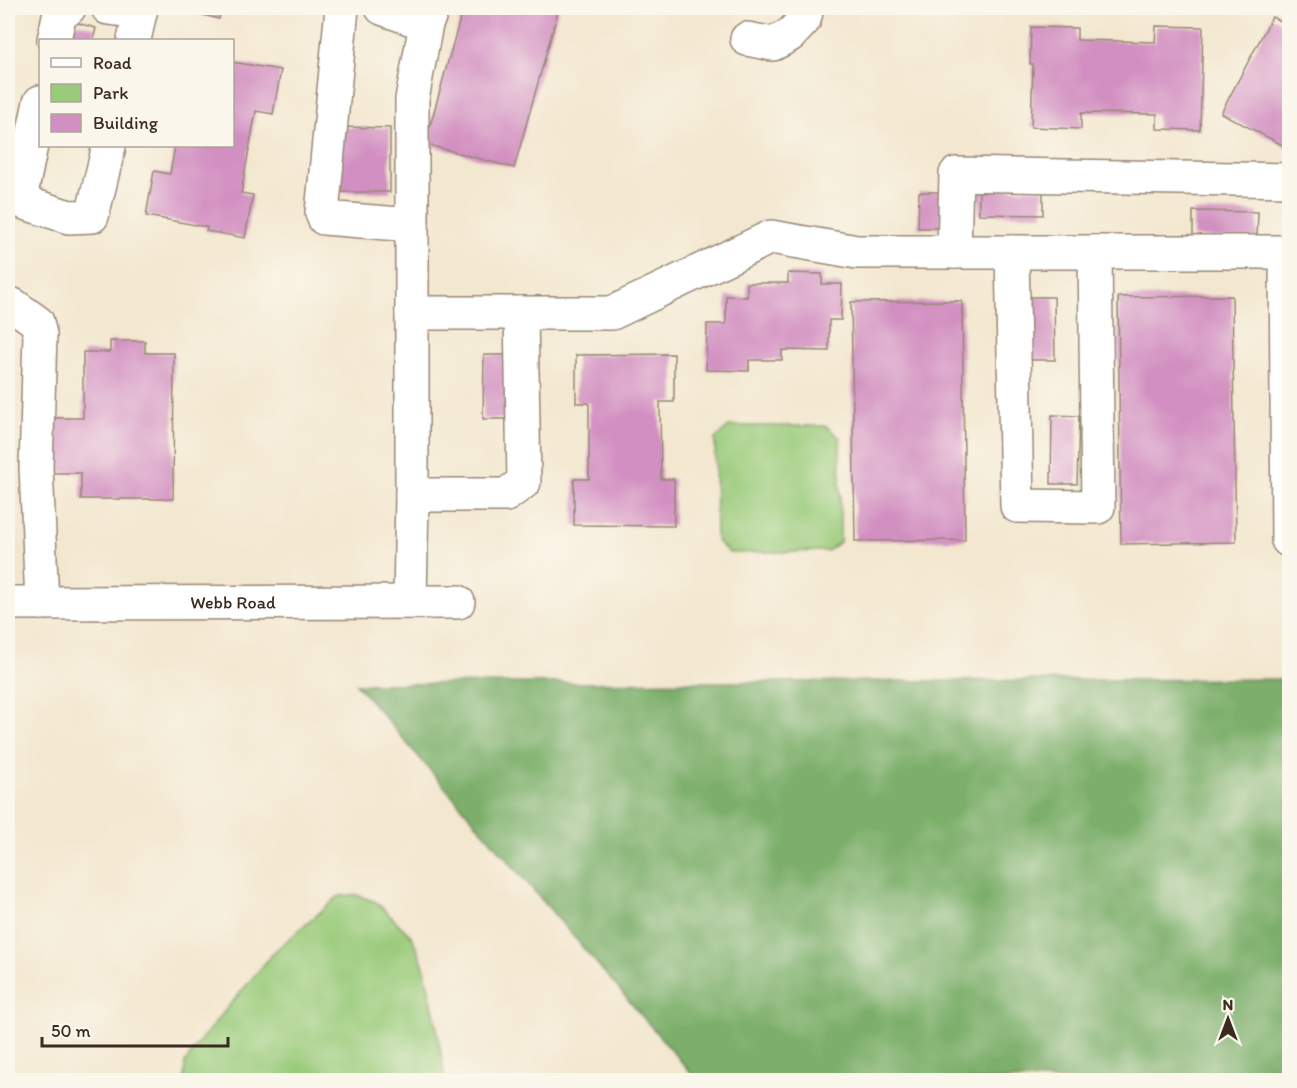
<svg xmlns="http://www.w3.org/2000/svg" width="1297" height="1088" viewBox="0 0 1297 1088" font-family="Itim,sans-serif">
<rect width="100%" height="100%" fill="#fbf7ec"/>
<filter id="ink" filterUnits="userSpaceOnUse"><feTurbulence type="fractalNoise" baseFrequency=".0167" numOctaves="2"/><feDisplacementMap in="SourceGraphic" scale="12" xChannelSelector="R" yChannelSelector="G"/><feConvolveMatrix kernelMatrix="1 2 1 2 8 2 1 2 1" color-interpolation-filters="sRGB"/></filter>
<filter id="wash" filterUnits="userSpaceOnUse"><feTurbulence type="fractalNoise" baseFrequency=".008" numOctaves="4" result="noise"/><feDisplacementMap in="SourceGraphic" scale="24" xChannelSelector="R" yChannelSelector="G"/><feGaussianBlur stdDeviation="1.35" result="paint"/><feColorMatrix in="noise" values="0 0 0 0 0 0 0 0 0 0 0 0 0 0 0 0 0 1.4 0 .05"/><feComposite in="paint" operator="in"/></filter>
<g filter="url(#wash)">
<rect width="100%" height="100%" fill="#f3e7cf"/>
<!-- green -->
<g fill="#9acb7a" stroke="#6a7a4c" stroke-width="1.5">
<polygon points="730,426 826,426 840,438 840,542 828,551 729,553 716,540 715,439"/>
<polygon points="357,895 376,902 412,937 423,963 435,1017 445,1080 184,1080 185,1063 202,1038 276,950 339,896"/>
</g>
<!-- forest -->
<polygon fill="#7baf6a" stroke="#5b6c44" stroke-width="1.5" points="1289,679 1289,1080 697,1080 356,684"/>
<g id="blocks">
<!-- building -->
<g fill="#d28fc1">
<polygon points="189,8 221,8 219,19 188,11"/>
<polygon points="463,8 559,8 514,168 425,144"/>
<polygon points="1272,17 1290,26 1290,149 1221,113"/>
<polygon points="70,21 96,28 93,40 65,40"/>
<polygon points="1156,26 1203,27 1200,130 1157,129 1157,114 1081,113 1081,129 1031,127 1033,64 1030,64 1031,27 1077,28 1077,40 1155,42"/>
<polygon points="232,62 281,70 273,114 256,111 241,193 253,195 245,238 206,231 207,227 146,216 154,171 170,174 175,146 232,146"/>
<polygon points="340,127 390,128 390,192 339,192"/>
<polygon points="979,188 1043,189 1043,215 979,214"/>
<polygon points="919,192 943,192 942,228 918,228"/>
<polygon points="1193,211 1258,212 1257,238 1193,237"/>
<polygon points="788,273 822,274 822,284 842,284 841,320 829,320 829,351 782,350 782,360 749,360 749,371 706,370 707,324 726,324 726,296 747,297 747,283 788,283"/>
<polygon points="1232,296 1236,542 1121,544 1118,297"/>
<polygon points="1028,297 1054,297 1055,360 1029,360"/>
<polygon points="962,301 965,540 855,541 851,302"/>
<polygon points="110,341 145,341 145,353 174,353 173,499 81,499 81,473 50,473 50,418 83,418 83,352 110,352"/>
<polygon points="674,354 674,402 660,402 661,479 674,479 674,526 574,525 574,479 589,479 589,403 576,403 576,355"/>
<polygon points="484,355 511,355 510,419 483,419"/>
<polygon points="1052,415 1079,416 1077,484 1051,484"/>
</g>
</g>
</g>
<g filter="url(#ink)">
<use href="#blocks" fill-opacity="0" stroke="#978876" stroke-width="1.5"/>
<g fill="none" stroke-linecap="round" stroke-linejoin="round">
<!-- minor casing -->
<g stroke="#978876" stroke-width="36">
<g id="minor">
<polyline points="108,8 140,12"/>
<polyline points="342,8 322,213 324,218 412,225"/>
<polyline points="382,8 426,24"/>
<polyline points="747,39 773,44 790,35 804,20 807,8"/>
<polyline points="54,40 59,16 69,8"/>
<polyline points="134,40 141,8"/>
<polyline points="40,102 21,194 25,203 69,217 92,216 109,146"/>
<polyline points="954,252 956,174 1290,180"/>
<polyline points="1012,252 1017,506 1098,507 1095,252"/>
<polyline points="1286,252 1288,540"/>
<polyline points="8,305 13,305 37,322 40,335 36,467 42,603"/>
<polyline points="412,313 612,313 771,237 857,252 1290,252"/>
<polyline points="412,495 506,495 524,482 521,313"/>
<polyline points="410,602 412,495 412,99 426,24 433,8"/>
<path id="s1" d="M8,603L458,602"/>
</g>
</g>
<!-- minor -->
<use href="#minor" stroke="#fff" stroke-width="33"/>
</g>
</g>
<g text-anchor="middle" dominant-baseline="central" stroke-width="5" stroke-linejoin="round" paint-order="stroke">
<!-- street labels -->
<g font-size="18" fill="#3b2a1e" stroke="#fbf7ec">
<text stroke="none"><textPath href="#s1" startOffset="225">Webb Road</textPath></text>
</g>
</g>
<!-- margin -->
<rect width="1297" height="1088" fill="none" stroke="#fbf7ec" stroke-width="30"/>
<!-- legend -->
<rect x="39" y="39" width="195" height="108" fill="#fbf7ec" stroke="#aea59a" stroke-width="1.5"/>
<rect x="51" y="58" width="30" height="9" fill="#ffffff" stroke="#aea59a" stroke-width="1.5"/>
<text x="93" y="69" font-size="18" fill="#3b2a1e">Road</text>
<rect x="51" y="84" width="30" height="18" fill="#9acb7a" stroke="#aea59a" stroke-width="1.5"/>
<text x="93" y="99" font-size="18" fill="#3b2a1e">Park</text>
<rect x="51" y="114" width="30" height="18" fill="#d28fc1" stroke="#aea59a" stroke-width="1.5"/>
<text x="93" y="129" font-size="18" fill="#3b2a1e">Building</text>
<!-- north arrow -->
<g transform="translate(1228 1019)" stroke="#fbf7ec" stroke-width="4.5" paint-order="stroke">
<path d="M0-4.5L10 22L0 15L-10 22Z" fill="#3b2a1e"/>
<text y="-9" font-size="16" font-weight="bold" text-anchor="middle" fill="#3b2a1e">N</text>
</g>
<!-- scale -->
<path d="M42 1037v9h186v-9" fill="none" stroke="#3b2a1e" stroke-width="3"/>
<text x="51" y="1037" font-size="18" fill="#3b2a1e" stroke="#fbf7ec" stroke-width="4.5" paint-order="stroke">50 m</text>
</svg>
